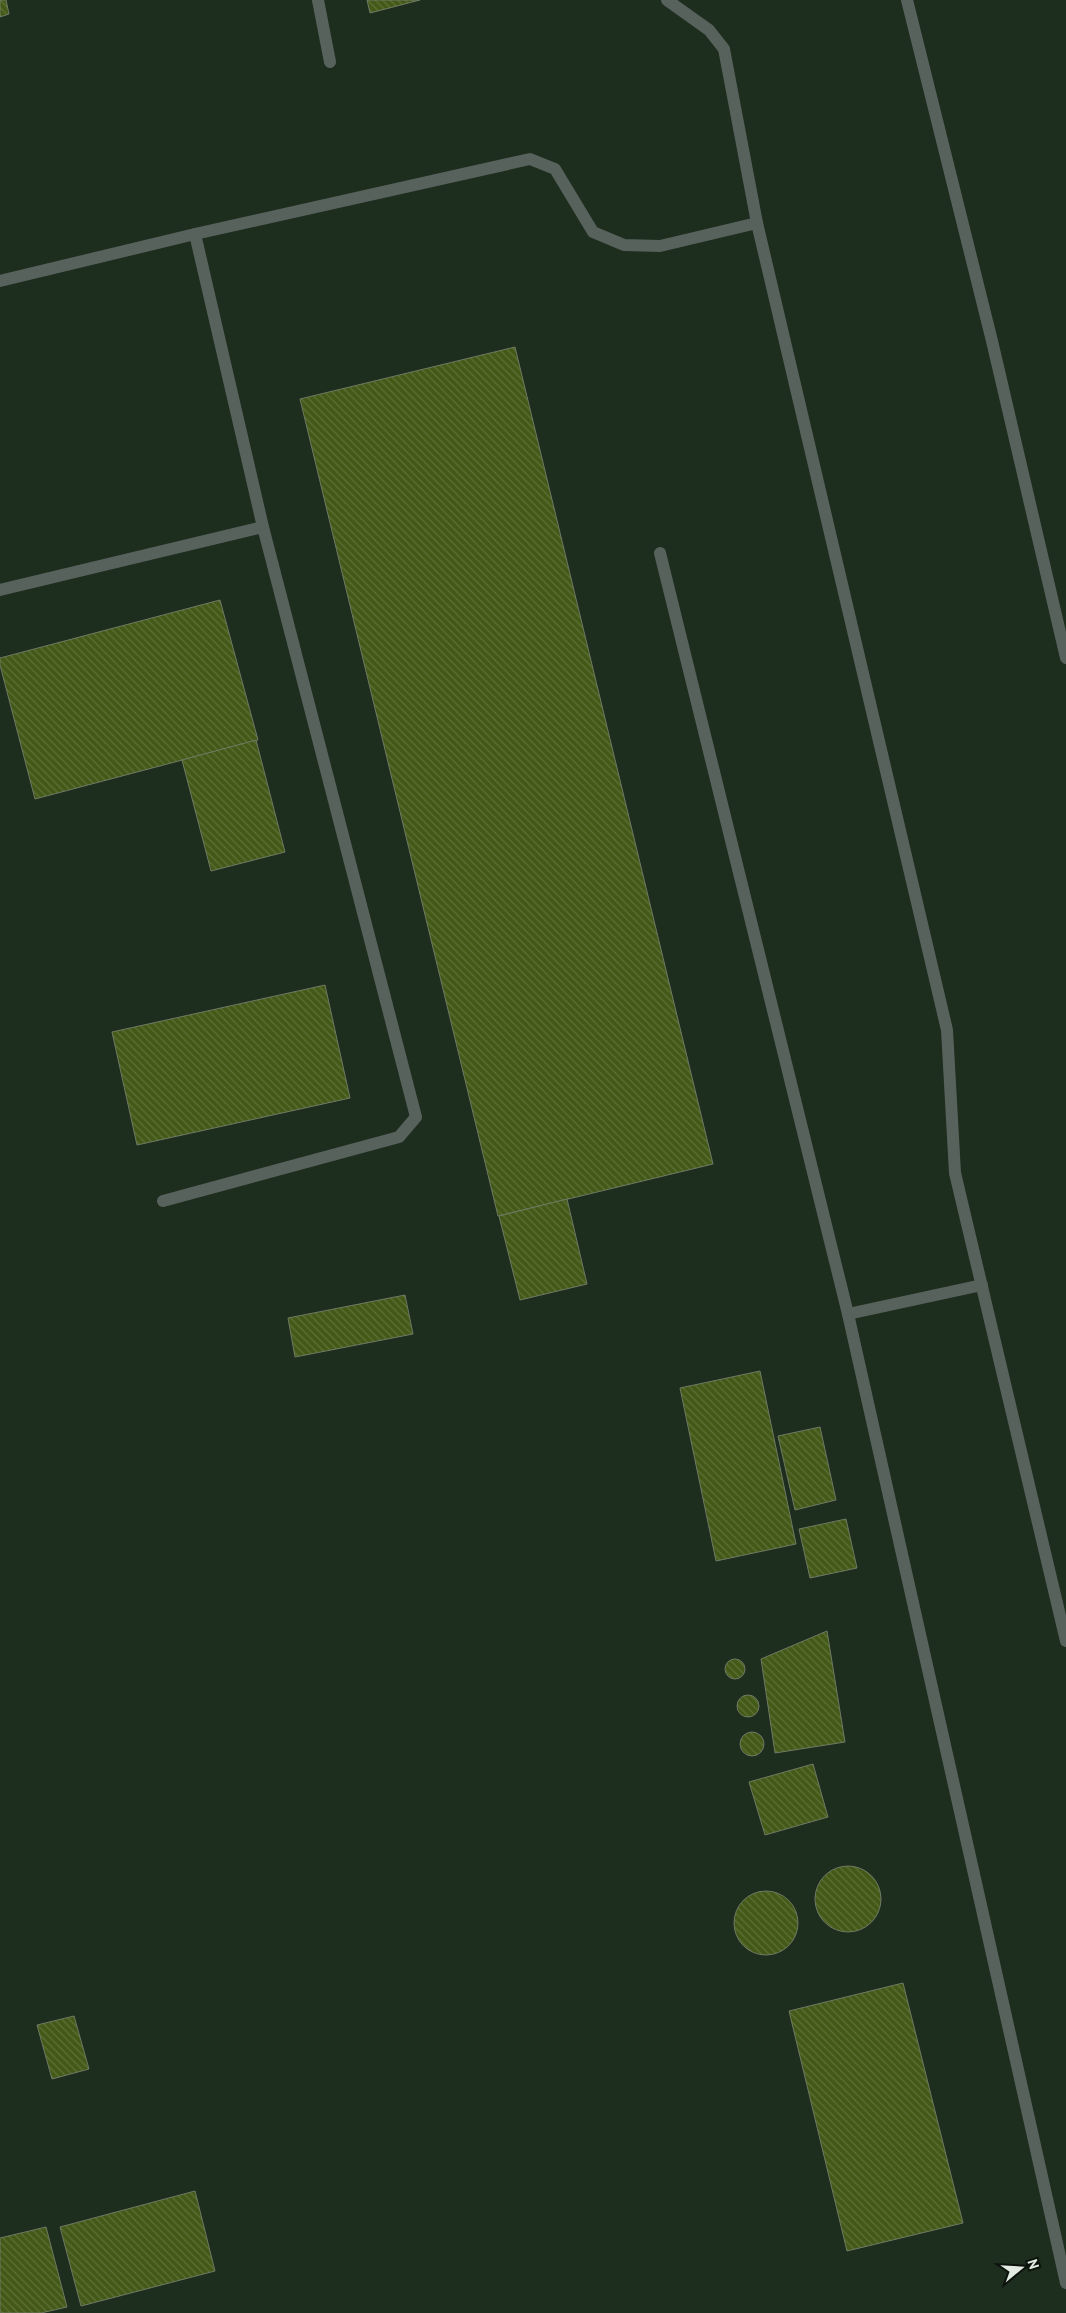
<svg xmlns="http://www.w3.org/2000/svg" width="1066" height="2313" viewBox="0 0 1066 2313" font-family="'PT Sans',sans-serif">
<defs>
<pattern id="building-back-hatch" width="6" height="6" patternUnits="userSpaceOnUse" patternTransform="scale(1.25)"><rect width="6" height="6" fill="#435917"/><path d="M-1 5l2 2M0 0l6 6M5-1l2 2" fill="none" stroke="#5e7138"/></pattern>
</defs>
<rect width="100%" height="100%" fill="#1d2d1e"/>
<!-- building -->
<g fill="url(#building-back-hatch)" stroke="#707a64">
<polygon points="0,0 6,0 9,14 0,17"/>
<polygon points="367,0 420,0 370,13"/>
<polygon points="515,347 713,1164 498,1216 300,399"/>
<polygon points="220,600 258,740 35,799 0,665 0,658"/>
<polygon points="256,740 285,852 211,871 182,760"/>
<polygon points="325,985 350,1098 137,1145 112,1032"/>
<polygon points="567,1199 587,1284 520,1300 499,1216"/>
<polygon points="405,1295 413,1334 295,1357 288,1318"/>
<polygon points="760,1371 796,1544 716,1561 680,1388"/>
<polygon points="820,1427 836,1500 795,1510 778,1436"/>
<polygon points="846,1519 857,1568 810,1578 799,1529"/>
<polygon points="827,1631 845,1742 775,1753 761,1659"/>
<circle cx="735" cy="1669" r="10"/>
<circle cx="748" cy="1706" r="11"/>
<circle cx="752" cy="1744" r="12"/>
<polygon points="813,1764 828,1817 765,1835 749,1782"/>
<circle cx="848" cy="1899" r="33"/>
<circle cx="766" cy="1923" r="32"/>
<polygon points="903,1983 963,2223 847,2251 789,2011"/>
<polygon points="74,2016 89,2069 52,2079 37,2025"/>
<polygon points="195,2191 215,2271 81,2306 60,2227"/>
<polygon points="46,2227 67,2307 41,2313 0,2313 0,2238"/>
</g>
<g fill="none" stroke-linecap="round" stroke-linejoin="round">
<!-- minor -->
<g stroke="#58625d" stroke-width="12">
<polyline points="318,0 330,62"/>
<polyline points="667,0 709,30 724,49 757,223 947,1030 955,1173 1066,1641"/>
<polyline points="907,0 992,341 1066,658"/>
<polyline points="0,281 195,234 530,159 555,169 593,232 624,245 660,246 757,223"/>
<polyline points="660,553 848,1314 1066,2283"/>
<polyline points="0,590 263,527"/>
<polyline points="163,1201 399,1137 416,1117 263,527 195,234"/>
<polyline points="848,1314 982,1285"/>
</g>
</g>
<!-- north arrow -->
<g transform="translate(1021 2268) rotate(72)" stroke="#0c130c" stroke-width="4" paint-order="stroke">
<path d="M0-4L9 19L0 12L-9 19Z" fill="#e2ece2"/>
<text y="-8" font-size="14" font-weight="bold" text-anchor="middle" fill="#e2ece2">N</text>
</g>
</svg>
